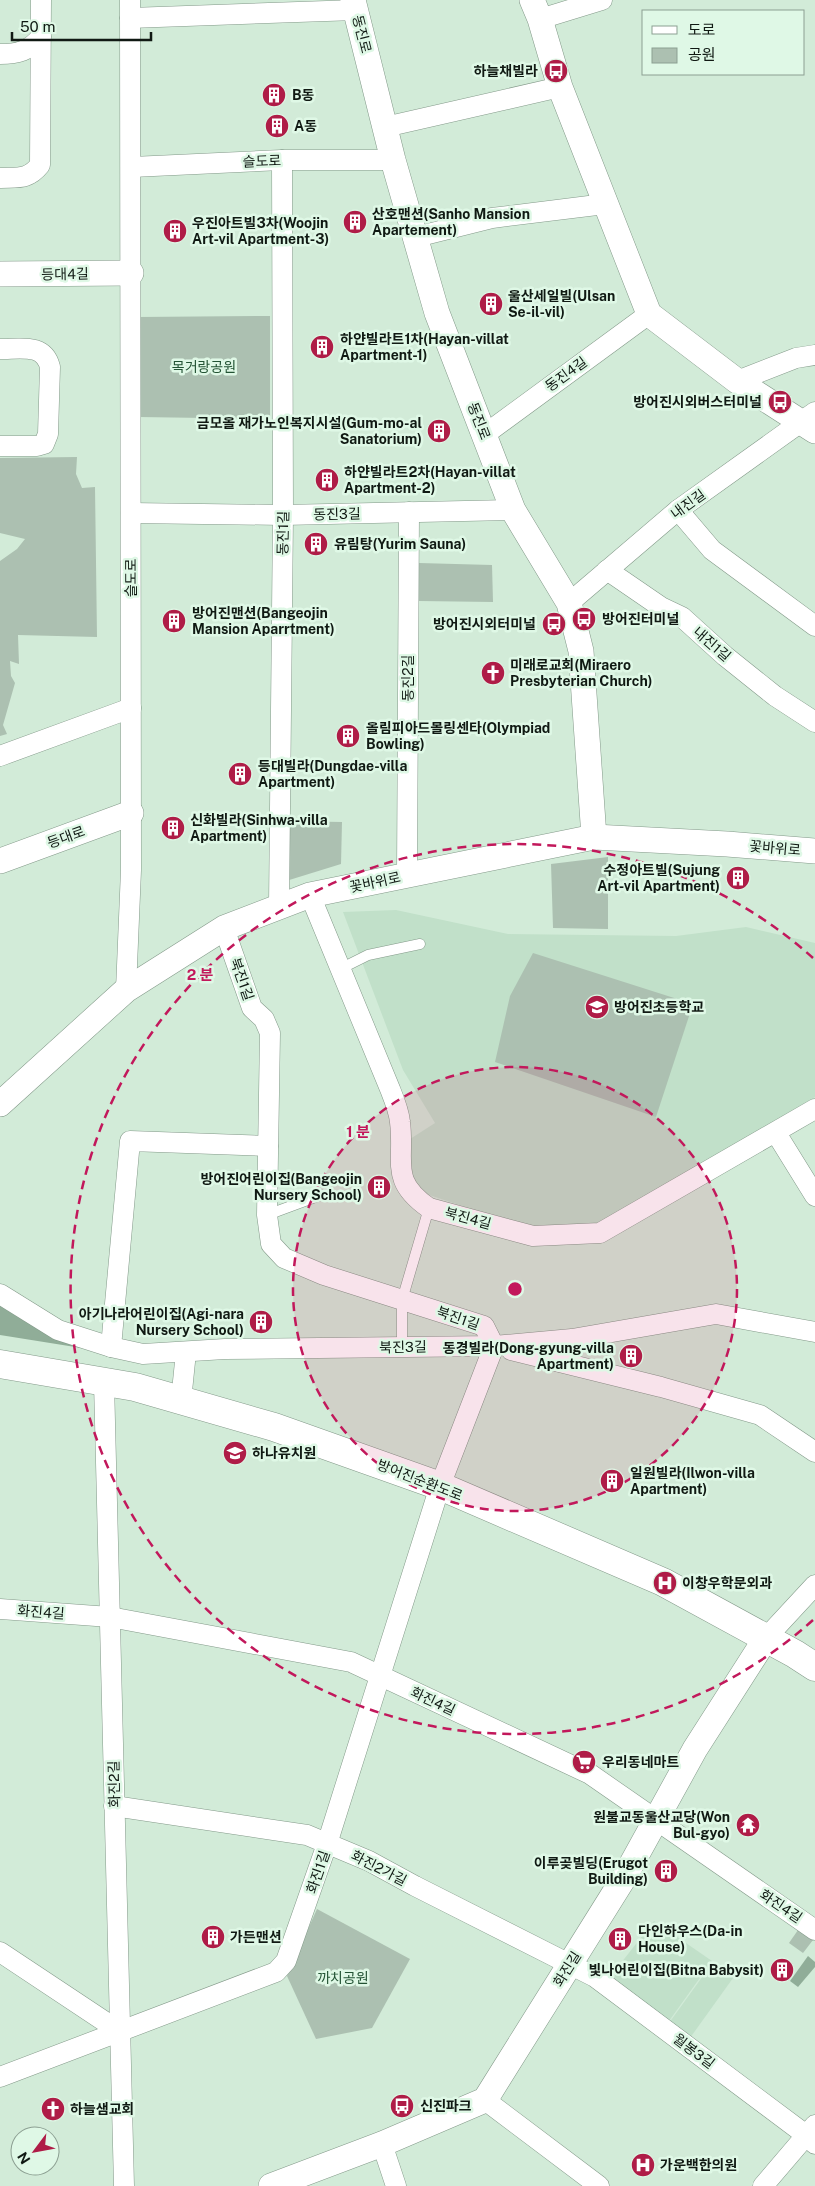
<svg xmlns="http://www.w3.org/2000/svg" width="815" height="2186" viewBox="0 0 815 2186" font-family="'Public Sans','Noto Sans KR',sans-serif">
<rect width="100%" height="100%" fill="#d2ebd8"/>
<!-- built -->
<g fill="#c1e0c9">
<polygon points="396,910 508,934 676,936 746,927 815,943 815,1097 597,1226 522,1226 420,1192 408,1182 410,1139 435,1123 403,1070 343,912"/>
<polygon points="654,1921 712,1961 669,2021 610,1977"/>
<polygon points="713,1962 733,1978 690,2038 669,2023"/>
</g>
<!-- green -->
<g fill="#acc0b1">
<polygon points="270,316 270,419 139,417 138,317"/>
<polygon points="77,457 76,474 82,488 95,487 97,637 18,635 19,664 10,661 11,676 15,683 3,725 7,734 0,736 0,561 17,549 25,539 0,533 0,458"/>
<polygon points="419,563 492,565 493,602 419,601"/>
<polygon points="285,821 342,822 341,864 286,881"/>
<polygon points="608,857 608,929 553,928 551,864"/>
<polygon points="533,953 693,1004 656,1117 495,1062 510,996"/>
<polygon points="317,1909 410,1959 372,2028 316,2039 287,1976"/>
<polygon points="798,1930 813,1940 803,1953 789,1943"/>
</g>
<!-- forest -->
<g fill="#90ad98">
<polygon points="0,1298 94,1350 0,1335"/>
<polygon points="808,1956 815,1962 815,1967 798,1987 790,1981"/>
</g>
<g fill="none" stroke-linecap="round" stroke-linejoin="round">
<!-- service casing -->
<g stroke="#839989" stroke-width="11">
<g id="service">
<polyline points="340,969 368,955 420,944"/>
<polyline points="267,1215 321,1195"/>
<polyline points="402,1347 402,1300 429,1208"/>
</g>
</g>
<!-- minor casing -->
<g stroke="#839989" stroke-width="21">
<g id="minor">
<polyline points="130,18 356,10"/>
<polyline points="540,19 602,0"/>
<path d="M0,54C18,54 29,51 41,37"/>
<polyline points="385,127 560,87"/>
<polyline points="132,167 282,160 393,160"/>
<path d="M0,178C18,177 28,180 40,165L41,0"/>
<polyline points="416,237 492,218 605,204"/>
<path d="M0,349C21,349 44,343 50,367L48,434L44,444L37,446H0"/>
<polyline points="737,381 796,358 815,355"/>
<polyline points="484,435 649,314"/>
<polyline points="678,510 712,550 815,626"/>
<polyline points="131,513 283,515 513,510"/>
<polyline points="607,570 661,607 682,617 725,656 775,696 815,722"/>
<polyline points="569,603 678,510 815,412"/>
<polyline points="0,756 131,708"/>
<polyline points="407,875 409,512"/>
<path d="M310,895L390,1089C394,1099 399,1111 400,1122C405,1163 389,1180 429,1208L533,1236L600,1233L815,1109"/>
<polyline points="279,906 283,515 282,160"/>
<polyline points="224,928 252,1008 264,1019 270,1033 267,1215 271,1244 284,1258 324,1275 484,1326 494,1346"/>
<polyline points="126,990 131,870 130,0"/>
<polyline points="776,1133 815,1196"/>
<polyline points="0,1294 58,1330 111,1347 143,1354 225,1349 494,1346 572,1339 716,1314 815,1332"/>
<polyline points="111,1347 130,1141 268,1146"/>
<polyline points="511,1350 661,1387 760,1415 815,1452"/>
<polyline points="104,1382 124,2186"/>
<polyline points="181,1401 186,1352"/>
<polyline points="0,1609 110,1617 351,1662 590,1774 815,1930"/>
<polyline points="766,1638 815,1585"/>
<polyline points="114,1806 307,1835 369,1861 415,1886 595,1977 806,2135 815,2144"/>
<polyline points="0,1952 119,2031"/>
<polyline points="0,2077 276,1972 286,1961 327,1844 440,1486 494,1346"/>
<polyline points="485,2100 599,2186"/>
<polyline points="382,2144 396,2186"/>
<polyline points="763,2186 815,2125"/>
</g>
</g>
<!-- tertiary casing -->
<g stroke="#839989" stroke-width="26">
<g id="tertiary">
<polyline points="353,0 393,160 437,313 513,510 569,603 581,651 594,837"/>
<polyline points="532,0 540,19 560,87 649,314 737,381 815,431"/>
<polyline points="0,274 131,273"/>
<polyline points="0,861 131,813"/>
<polyline points="0,1104 126,990 224,928 310,895 594,837 727,844 815,851"/>
<polyline points="271,2186 382,2144 485,2100 625,1876 695,1749 766,1638"/>
</g>
</g>
<!-- secondary casing -->
<g stroke="#839989" stroke-width="29">
<polyline id="secondary" points="0,1364 135,1387 274,1427 440,1486 663,1582 795,1654 815,1667"/>
</g>
<!-- service -->
<use href="#service" stroke="#fff" stroke-width="10"/>
<!-- minor -->
<use href="#minor" stroke="#fff" stroke-width="20"/>
<!-- tertiary -->
<use href="#tertiary" stroke="#fff" stroke-width="25"/>
<!-- secondary -->
<use href="#secondary" stroke="#fff" stroke-width="28"/>
</g>
<!-- distance rings -->
<circle cx="515" cy="1289" r="222" fill="#c2185b" fill-opacity=".12"/>
<g fill="none" stroke="#c2185b" stroke-width="2.5" stroke-dasharray="9 6">
<circle cx="515" cy="1289" r="222"/>
<path d="M813 1620A445 445 0 1 1 813 958"/>
</g>
<!-- icons -->
<defs>
<g id="bus-disc" transform="scale(1.25)"><circle r="9.5" fill="#af1c47" stroke="#dff8e6"/><path d="M-5-6H5V4H4V6H2V4H-2V6H-4V4H-5ZM-3.5-4V0h7V-4ZM-3.5 1.2v1.5H-2V1.2ZM2 1.2v1.5H3.5V1.2Z" fill="#fff"/></g>
<g id="building-disc" transform="scale(1.25)"><circle r="9.5" fill="#af1c47" stroke="#dff8e6"/><path d="M-4-6H4V6H1V3H-1V6H-4ZM-2.5-4.3h1.7v1.8h-1.7ZM.8-4.3h1.7v1.8H.8ZM-2.5-1h1.7V.8h-1.7ZM.8-1h1.7V.8H.8Z" fill="#fff"/></g>
<g id="church-disc" transform="scale(1.25)"><circle r="9.5" fill="#af1c47" stroke="#dff8e6"/><path d="M-1.2-6h2.4v3.5h3.3v2.4h-3.3V6h-2.4V-.1h-3.3v-2.4h3.3Z" fill="#fff"/></g>
<g id="school-disc" transform="scale(1.25)"><circle r="9.5" fill="#af1c47" stroke="#dff8e6"/><path d="M0-5L7-2L0 1L-7-2ZM-4 1L0 2.5L4 1V4Q0 6-4 4Z" fill="#fff"/></g>
<g id="hospital-disc" transform="scale(1.25)"><circle r="9.5" fill="#af1c47" stroke="#dff8e6"/><path d="M-5-5h3v3.5h4V-5h3V5h-3V1.5h-4V5h-3Z" fill="#fff"/></g>
<g id="supermarket-disc" transform="scale(1.25)"><circle r="9.5" fill="#af1c47" stroke="#dff8e6"/><path d="M-6-5.5h2.5l.6 2H6L4.5 2H-2.5L-4.4-4H-6ZM-1.5 3.2a1.3 1.3 0 1 0 .1 0ZM3 3.2a1.3 1.3 0 1 0 .1 0Z" fill="#fff"/></g>
<g id="temple-disc" transform="scale(1.25)"><circle r="9.5" fill="#af1c47" stroke="#dff8e6"/><path d="M0-6L5-2H3V0L6.5 2.5H4V6H1.5V3h-3V6H-4V2.5H-6.5L-3 0V-2H-5Z" fill="#fff"/></g>
</defs>
<g fill-rule="evenodd">
<use href="#bus-disc" x="556" y="71"/>
<use href="#building-disc" x="274" y="95"/>
<use href="#building-disc" x="277" y="126"/>
<use href="#building-disc" x="355" y="222"/>
<use href="#building-disc" x="175" y="231"/>
<use href="#building-disc" x="491" y="304"/>
<use href="#building-disc" x="322" y="347"/>
<use href="#bus-disc" x="780" y="402"/>
<use href="#building-disc" x="439" y="431"/>
<use href="#building-disc" x="327" y="480"/>
<use href="#building-disc" x="316" y="544"/>
<use href="#bus-disc" x="584" y="619"/>
<use href="#building-disc" x="174" y="621"/>
<use href="#bus-disc" x="554" y="624"/>
<use href="#church-disc" x="493" y="673"/>
<use href="#building-disc" x="348" y="736"/>
<use href="#building-disc" x="240" y="774"/>
<use href="#building-disc" x="173" y="828"/>
<use href="#building-disc" x="738" y="878"/>
<use href="#school-disc" x="597" y="1007"/>
<use href="#building-disc" x="379" y="1187"/>
<use href="#building-disc" x="261" y="1322"/>
<use href="#building-disc" x="631" y="1356"/>
<use href="#school-disc" x="235" y="1453"/>
<use href="#building-disc" x="612" y="1481"/>
<use href="#hospital-disc" x="665" y="1583"/>
<use href="#supermarket-disc" x="584" y="1762"/>
<use href="#temple-disc" x="748" y="1825"/>
<use href="#building-disc" x="666" y="1871"/>
<use href="#building-disc" x="213" y="1937"/>
<use href="#building-disc" x="620" y="1939"/>
<use href="#building-disc" x="782" y="1970"/>
<use href="#bus-disc" x="402" y="2106"/>
<use href="#church-disc" x="53" y="2109"/>
<use href="#hospital-disc" x="643" y="2165"/>
</g>
<g text-anchor="middle" dominant-baseline="central" stroke-width="5" stroke-linejoin="round" paint-order="stroke">
<!-- street labels -->
<g font-size="14" fill="#101913" stroke="#dff8e6">
<text transform="translate(362 34) rotate(76)">동진로</text>
<text transform="translate(262 161) rotate(-2)">슬도로</text>
<text transform="translate(65 274) rotate(-1)">등대4길</text>
<text transform="translate(566 374) rotate(-36)">동진4길</text>
<text transform="translate(479 421) rotate(69)">동진로</text>
<text transform="translate(688 504) rotate(-36)">내진길</text>
<text transform="translate(337 514) rotate(-1)">동진3길</text>
<text transform="translate(283 533) rotate(-89)">동진1길</text>
<text transform="translate(131 578) rotate(-90)">슬도로</text>
<text transform="translate(712 644) rotate(41)">내진1길</text>
<text transform="translate(408 678) rotate(-90)">동진2길</text>
<text transform="translate(66 837) rotate(-20)">등대로</text>
<text transform="translate(775 848) rotate(5)">꽃바위로</text>
<text transform="translate(375 882) rotate(-12)">꽃바위로</text>
<text transform="translate(242 979) rotate(71)">북진1길</text>
<text transform="translate(468 1218) rotate(15)">북진4길</text>
<text transform="translate(458 1318) rotate(19)">북진1길</text>
<text transform="translate(403 1347) rotate(-1)">북진3길</text>
<text transform="translate(420 1480) rotate(21)">방어진순환도로</text>
<text transform="translate(41 1612) rotate(4)">화진4길</text>
<text transform="translate(433 1701) rotate(25)">화진4길</text>
<text transform="translate(114 1784) rotate(-91)">화진2길</text>
<text transform="translate(379 1868) rotate(27)">화진2가길</text>
<text transform="translate(318 1872) rotate(-71)">화진1길</text>
<text transform="translate(781 1906) rotate(34)">화진4길</text>
<text transform="translate(567 1969) rotate(-58)">화진길</text>
<text transform="translate(694 2051) rotate(37)">월봉3길</text>
</g>
<!-- poi labels -->
<g font-size="14" font-weight="bold" fill="#101913" stroke="#dff8e6" text-anchor="start">
<text x="538" y="71" text-anchor="end">하늘채빌라</text>
<text x="292" y="95">B동</text>
<text x="294" y="126">A동</text>
<text x="372" y="214">산호맨션(Sanho Mansion<tspan x="372" dy="16">Apartement)</tspan></text>
<text x="192" y="223">우진아트빌3차(Woojin<tspan x="192" dy="16">Art-vil Apartment-3)</tspan></text>
<text x="508" y="296">울산세일빌(Ulsan<tspan x="508" dy="16">Se-il-vil)</tspan></text>
<text x="340" y="339">하얀빌라트1차(Hayan-villat<tspan x="340" dy="16">Apartment-1)</tspan></text>
<text x="762" y="402" text-anchor="end">방어진시외버스터미널</text>
<text x="422" y="423" text-anchor="end">금모올 재가노인복지시설(Gum-mo-al<tspan x="422" dy="16">Sanatorium)</tspan></text>
<text x="344" y="472">하얀빌라트2차(Hayan-villat<tspan x="344" dy="16">Apartment-2)</tspan></text>
<text x="334" y="544">유림탕(Yurim Sauna)</text>
<text x="192" y="613">방어진맨션(Bangeojin<tspan x="192" dy="16">Mansion Aparrtment)</tspan></text>
<text x="602" y="619">방어진터미널</text>
<text x="536" y="624" text-anchor="end">방어진시외터미널</text>
<text x="510" y="665">미래로교회(Miraero<tspan x="510" dy="16">Presbyterian Church)</tspan></text>
<text x="366" y="728">올림피아드볼링센타(Olympiad<tspan x="366" dy="16">Bowling)</tspan></text>
<text x="258" y="766">등대빌라(Dungdae-villa<tspan x="258" dy="16">Apartment)</tspan></text>
<text x="190" y="820">신화빌라(Sinhwa-villa<tspan x="190" dy="16">Apartment)</tspan></text>
<text x="720" y="870" text-anchor="end">수정아트빌(Sujung<tspan x="720" dy="16">Art-vil Apartment)</tspan></text>
<text x="614" y="1007">방어진초등학교</text>
<text x="362" y="1179" text-anchor="end">방어진어린이집(Bangeojin<tspan x="362" dy="16">Nursery School)</tspan></text>
<text x="244" y="1314" text-anchor="end">아기나라어린이집(Agi-nara<tspan x="244" dy="16">Nursery School)</tspan></text>
<text x="614" y="1348" text-anchor="end">동경빌라(Dong-gyung-villa<tspan x="614" dy="16">Apartment)</tspan></text>
<text x="252" y="1453">하나유치원</text>
<text x="630" y="1473">일원빌라(Ilwon-villa<tspan x="630" dy="16">Apartment)</tspan></text>
<text x="682" y="1583">이창우학문외과</text>
<text x="602" y="1762">우리동네마트</text>
<text x="730" y="1817" text-anchor="end">원불교동울산교당(Won<tspan x="730" dy="16">Bul-gyo)</tspan></text>
<text x="648" y="1863" text-anchor="end">이루곶빌딩(Erugot<tspan x="648" dy="16">Building)</tspan></text>
<text x="638" y="1931">다인하우스(Da-in<tspan x="638" dy="16">House)</tspan></text>
<text x="230" y="1937">가든맨션</text>
<text x="764" y="1970" text-anchor="end">빛나어린이집(Bitna Babysit)</text>
<text x="420" y="2106">신진파크</text>
<text x="70" y="2109">하늘샘교회</text>
<text x="660" y="2165">가운백한의원</text>
</g>
<!-- park labels -->
<g font-size="14" fill="#235334" stroke="#dff8e6">
<text x="204" y="367">목거랑공원</text>
<text x="343" y="1978">까치공원</text>
</g>
</g>
<circle cx="515" cy="1289" r="8" fill="#c2185b" stroke="#dff8e6" stroke-width="2.5"/>
<g font-size="15" text-anchor="middle" font-weight="bold" fill="#c2185b" stroke="#dff8e6" stroke-width="5" stroke-linejoin="round" paint-order="stroke">
<text x="200" y="980">2 분</text>
<text x="358" y="1137">1 분</text>
</g>
<!-- legend -->
<rect x="642" y="10" width="162" height="65" fill="#dff8e6" stroke="#8c9f92"/>
<rect x="652" y="26" width="25" height="8" fill="#ffffff" stroke="#8c9f92"/>
<text x="688" y="35" font-size="15" fill="#101913">도로</text>
<rect x="652" y="48" width="25" height="15" fill="#acc0b1" stroke="#8c9f92"/>
<text x="688" y="60" font-size="15" fill="#101913">공원</text>
<!-- north arrow -->
<g transform="translate(35 2151) rotate(238)"><circle r="24" fill="#dff8e6" stroke="#8c9f92"/>
<path d="M0-4L9 19L0 12L-9 19Z" fill="#af1c47"/>
<text y="-8" font-size="14" font-weight="bold" text-anchor="middle" fill="#101913">N</text>
</g>
<!-- scale -->
<path d="M12 32v8h139v-8" fill="none" stroke="#101913" stroke-width="2.5"/>
<text x="20" y="32" font-size="15" fill="#101913" stroke="#dff8e6" stroke-width="4" paint-order="stroke">50 m</text>
</svg>
